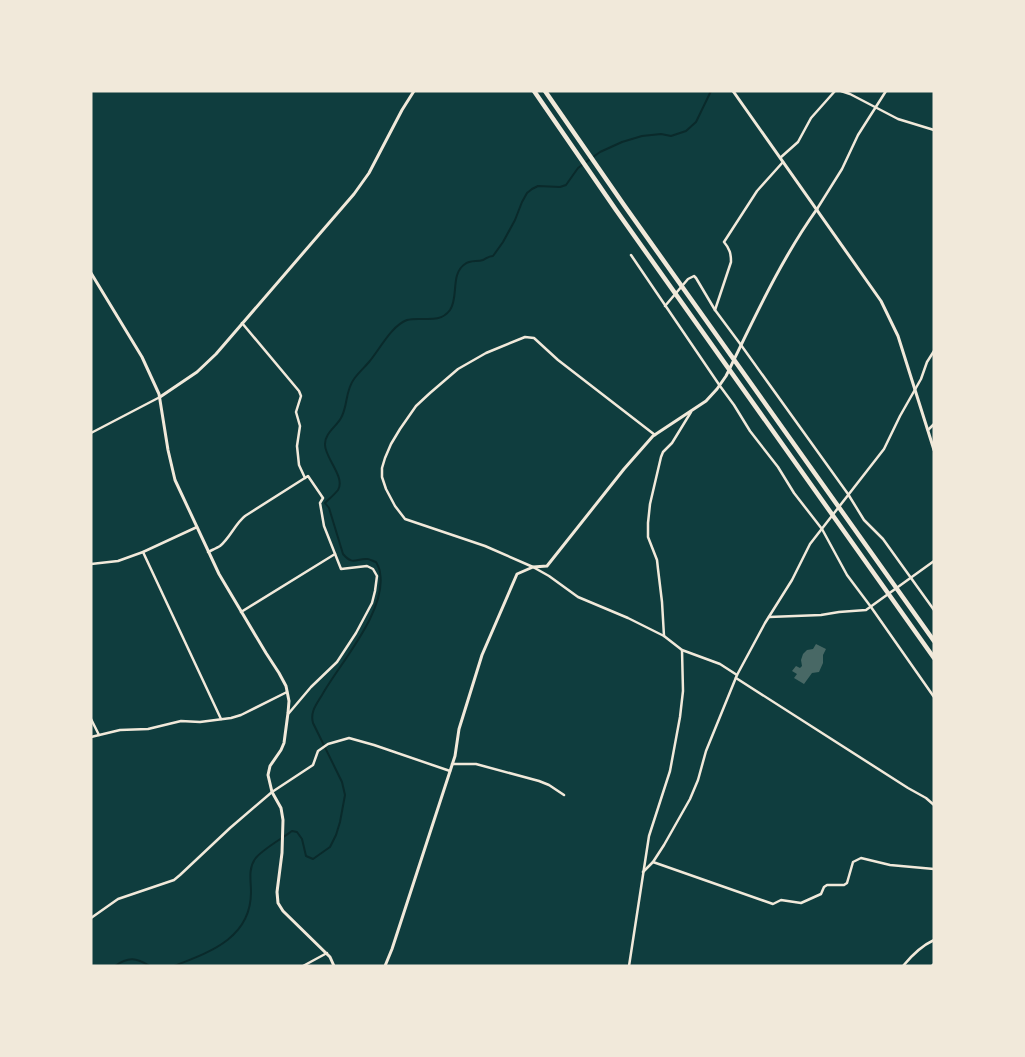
<svg xmlns="http://www.w3.org/2000/svg" width="1025" height="1057" viewBox="0 0 1025 1057" font-family="'Source Sans 3',sans-serif">
<rect width="100%" height="100%" fill="#0f3d3e"/>
<g fill="none" stroke-linecap="round" stroke-linejoin="round">
<!-- stream -->
<g stroke="#0a2a2b" stroke-width="2">
<path d="M115,966C129,956 136,958 150,966"/>
<path d="M174,966C210,952 251,938 251,892C251,881 248,869 255,859C261,850 283,838 292,831L297,832L302,839L306,856L313,859L330,847L336,835L340,822L345,795L342,782L313,723C310,712 316,705 322,695C340,663 387,611 380,573C380,569 378,566 376,562C375,562 369,559 368,559C356,558 353,566 343,554L329,508L325,503C329,499 334,495 338,490C346,477 324,457 325,444C325,433 336,427 341,418C348,406 345,391 354,379C358,373 364,368 369,362C380,349 391,326 407,320C421,316 439,325 450,310C459,297 450,274 465,264C470,260 477,262 483,260C487,258 489,256 493,256L503,242L515,220L522,202L527,193L532,189L538,186L560,187L566,185L578,168L600,152L622,142L642,136L661,134L671,136L686,131L696,122L711,91"/>
</g>
</g>
<!-- building -->
<polygon fill="#486865" points="816,644 826,649 823,655 823,663 819,672 812,673 804,684 794,678 797,674 792,671 796,666 800,668 802,666 801,660 803,654 807,650 813,649"/>
<g fill="none" stroke-linecap="round" stroke-linejoin="round">
<!-- minor -->
<g stroke="#f1e9da" stroke-width="2.5">
<polyline points="841,91 850,94 898,119 934,130"/>
<polyline points="780,158 798,142 811,118 835,91"/>
<polyline points="817,209 842,169 858,135 886,91"/>
<polyline points="631,255 720,386 734,405 750,431 778,467 794,493 822,529 847,575 871,607 934,697"/>
<polyline points="665,306 688,279 694,276 696,278 715,310 741,345 848,494 864,520 883,539 934,610"/>
<path d="M715,310L731,262C731,254 730,249 724,242L757,191L783,162"/>
<polyline points="242,323 299,391 301,396 296,412 300,426 297,446 299,465 305,478"/>
<polyline points="928,430 934,424"/>
<polyline points="91,433 160,397"/>
<polyline points="655,435 558,360 534,338 525,337 486,353 458,369 430,393 416,406 400,429 391,444 385,458 382,468 382,477 386,489 395,506 405,519 485,546 533,567 549,576 578,597 628,618 664,636 682,650 720,664 737,675"/>
<polyline points="143,552 221,719"/>
<path d="M208,552C212,550 217,548 220,546C230,538 235,524 245,516L308,476L323,498L320,503L324,526L341,569L367,566L373,569L377,576L375,591L372,603L356,633L337,662L311,687L289,713"/>
<polyline points="91,564 118,561 143,552 197,527"/>
<polyline points="241,612 335,554"/>
<polyline points="769,617 821,615 839,612 866,610 934,561"/>
<polyline points="664,636 662,602 658,569 657,560 648,537 648,523 650,504 661,457 663,452 672,443 691,412"/>
<polyline points="736,678 908,788 926,798 934,805"/>
<polyline points="91,719 99,735"/>
<polyline points="91,737 120,730 148,729 181,721 200,722 231,718 241,715 287,692"/>
<polyline points="452,764 476,764 539,781 549,785 564,795"/>
<polyline points="653,862 773,904 781,900 801,903 821,894 824,887 827,885 844,885 847,883 853,862 861,858 890,865 934,869"/>
<polyline points="643,872 653,862 664,845 690,799 698,780 706,751 737,675 765,623 792,580 810,544 884,449 900,416 921,379 927,362 934,351"/>
<polyline points="91,918 118,899 174,880 180,875 230,828 272,792 313,765 318,751 328,744 349,738 374,745 450,771"/>
<polyline points="303,966 327,953"/>
<polyline points="629,966 649,836 670,771 680,717 683,691 682,650"/>
<path d="M903,966C912,955 921,946 934,940"/>
<polyline points="932,966 934,964"/>
</g>
<!-- tertiary -->
<g stroke="#f1e9da" stroke-width="3">
<polyline points="733,91 881,301 898,336 934,450"/>
<polyline points="160,397 197,372 216,354 354,194 369,173 402,110 414,91"/>
<path d="M385,966L392,949L455,756L459,729L482,655L517,574L533,567L547,566L624,469L653,436L706,401L717,389L726,376C754,319 780,261 817,209"/>
</g>
<!-- secondary -->
<polyline stroke="#f1e9da" stroke-width="3" points="91,273 142,357 159,394 168,450 175,480 219,574 266,653 279,673 286,686 289,701 288,713 284,743 281,750 270,766 268,775 272,792 281,808 283,820 282,853 277,892 278,903 283,911 330,957 334,966"/>
<!-- motorway -->
<g stroke="#f1e9da" stroke-width="4.5">
<polyline points="534,91 616,210 934,658"/>
<polyline points="545,91 624,205 934,641"/>
</g>
</g>
<!-- border -->
<rect width="1025" height="1057" fill="none" stroke="#f1e9da" stroke-width="185"/>
</svg>
